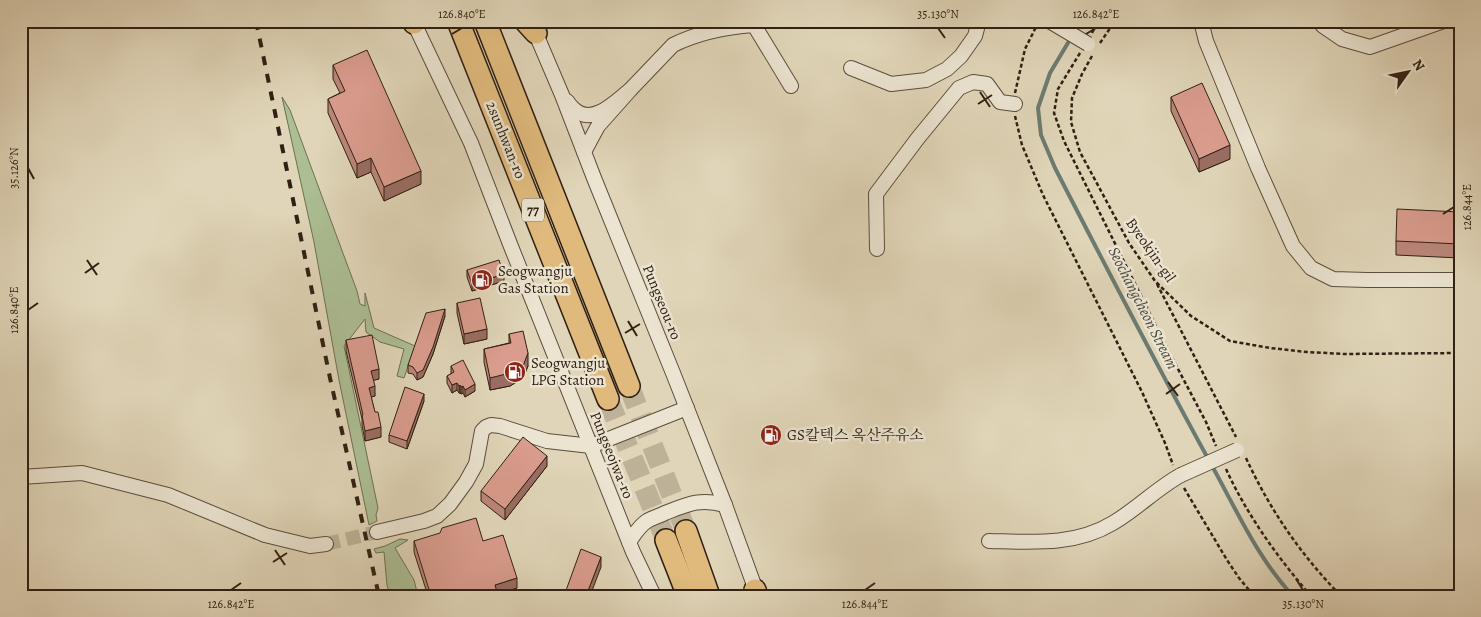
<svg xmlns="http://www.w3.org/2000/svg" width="1481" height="617" viewBox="0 0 1481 617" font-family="Alegreya,'Noto Serif KR',serif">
<rect width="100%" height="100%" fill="#e0d5b8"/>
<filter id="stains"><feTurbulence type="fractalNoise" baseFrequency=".004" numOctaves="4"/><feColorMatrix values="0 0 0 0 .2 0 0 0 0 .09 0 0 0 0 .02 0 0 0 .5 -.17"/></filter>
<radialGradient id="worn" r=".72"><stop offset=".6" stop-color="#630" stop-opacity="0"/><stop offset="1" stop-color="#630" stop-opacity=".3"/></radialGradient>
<!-- green -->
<g fill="#acbe94" stroke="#6e6f54">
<polygon points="282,97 290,110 357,291 360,304 365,306 365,293 374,328 415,346 404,378 397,376 404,349 380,342 366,332 365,319 344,346 378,508 376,515 377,521 369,525 339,380 314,242"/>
<polygon points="400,539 408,540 395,548 414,580 418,596 390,596 387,585 384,552 376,553 374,549 385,546"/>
</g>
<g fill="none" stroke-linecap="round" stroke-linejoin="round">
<!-- stream -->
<path stroke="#6c7b72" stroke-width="4" d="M1081,21L1050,73L1038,108L1041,135L1055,168C1106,267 1157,366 1211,464C1236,509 1258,559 1293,596"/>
<!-- minor-tunnel -->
<polyline stroke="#bdb197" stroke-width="14" stroke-dasharray="14 7" stroke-linecap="butt" points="326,544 377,532"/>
<!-- highway-tunnel -->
<g stroke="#bdb197" stroke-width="21" stroke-dasharray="21 11" stroke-linecap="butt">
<polyline points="629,386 686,531"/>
<polyline points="608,399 666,540"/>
</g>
<!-- minor casing -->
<g stroke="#5c4d3c" stroke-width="16">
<g id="minor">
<polyline points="413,21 471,143 510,244 633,552 654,596"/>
<polyline points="1201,21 1206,41 1258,168 1293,246 1311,268 1333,279 1367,280 1460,280"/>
<polyline points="1319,21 1323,26 1342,39 1370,47 1444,21"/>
<polyline points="533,27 562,95 594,178 673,373 725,505 758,596"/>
<polyline points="851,68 891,84 926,80 947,69 961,56 975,36 979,21"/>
<path d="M630,90L673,45C697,33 727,27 754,25L791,86"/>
<path d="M567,101C569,104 572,108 575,110C593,126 617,100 630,90L598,126L584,152"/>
<polyline points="877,249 876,194 918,138 959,88 973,82 987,84 1000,102 1015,104"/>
<polyline points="21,477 82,473 168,495 265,535 310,546 326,544"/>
<polyline points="377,532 424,521 437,516 450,504 466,482 476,464 482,431 486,427 491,425 500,426 547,441 591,446 687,408"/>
<path d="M989,541C1032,542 1075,546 1113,523C1137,509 1157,488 1181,475"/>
<path d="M629,542C634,535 639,526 647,521C652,518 659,516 665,513C688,504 700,498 725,505"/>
</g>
</g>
<!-- highway casing -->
<g stroke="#302013" stroke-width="24">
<g id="highway">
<polyline points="413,21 414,23"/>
<polyline points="458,21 608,399"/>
<polyline points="485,21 629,386"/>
<polyline points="525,21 536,33"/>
<polyline points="686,531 709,596"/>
<polyline points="666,540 688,596"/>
<polyline points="755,590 757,596"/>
</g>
</g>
<!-- path -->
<g stroke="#302013" stroke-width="2.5" stroke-dasharray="4 2.5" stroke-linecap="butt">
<polyline points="1092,33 1098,21"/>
<polyline points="1100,43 1115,21"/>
<polyline points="1080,53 1058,89 1054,113 1064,141 1168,350 1206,422 1216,446"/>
<polyline points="1092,56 1082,74 1072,98 1071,122 1080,152 1129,243 1155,281 1191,316 1230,341 1270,348 1307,352 1345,354 1460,353"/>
<polyline points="1015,93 1025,49 1038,23"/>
<polyline points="1015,116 1022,145 1043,195 1142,392 1165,443 1173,465"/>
<polyline points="1157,284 1236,437"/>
<path d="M1246,458C1270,510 1301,555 1341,596"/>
<path d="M1226,469C1247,515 1278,558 1311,596"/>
<polyline points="1184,488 1227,560 1239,578 1254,596"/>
</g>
<!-- minor -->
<use href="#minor" stroke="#ebe4d1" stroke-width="14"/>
<!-- highway -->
<use href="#highway" stroke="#e0ba7c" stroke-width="21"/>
<!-- rail -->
<polyline stroke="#302013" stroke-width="4" stroke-dasharray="9 9" stroke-linecap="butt" points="256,21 330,378 379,596"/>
<!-- minor-bridge casing -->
<g stroke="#5c4d3c" stroke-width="16" stroke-linecap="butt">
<g id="minor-bridge">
<polyline points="1051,22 1088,44"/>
<polyline points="1181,475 1237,450"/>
</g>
</g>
<!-- minor-bridge -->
<use href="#minor-bridge" stroke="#ebe4d1" stroke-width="14"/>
</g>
<!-- wall -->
<g fill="#bb867a" stroke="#302013">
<polygon points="333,65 421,184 384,201 371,172 357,178 328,113 328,99 340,93 333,79"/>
<polygon points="1171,97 1230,159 1199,172 1171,111"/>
<polygon points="1460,212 1460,258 1396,255 1396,241"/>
<polygon points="467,270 504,281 472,291 467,277"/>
<polygon points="457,303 487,339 464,344 457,313"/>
<polygon points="445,316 433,354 423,377 417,380 413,374 408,373 408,365"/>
<polygon points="509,334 528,366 523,378 510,386 490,390 484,362 484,349 509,343"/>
<polygon points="346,340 379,379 373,380 375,396 371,397 381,437 365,441 362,425 362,419 346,351"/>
<polygon points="451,366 475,391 465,397 463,393 461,394 460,393 459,393 457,390 452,393 447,383 447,376 451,374"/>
<polygon points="424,401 407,449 389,442 389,435"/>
<polygon points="547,466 505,520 481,501 481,491"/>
<polygon points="414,541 483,541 517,588 498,594 498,596 428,596 414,552"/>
</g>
<!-- shaded-wall -->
<g fill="#996d63" stroke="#302013">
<polygon points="1230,145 1230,159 1199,172 1199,159"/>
<polygon points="371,158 371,172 357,178 357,164"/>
<polygon points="421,171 421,184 384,201 384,187"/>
<polygon points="504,274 504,281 472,291 472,284"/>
<polygon points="445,309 445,316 433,354 423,377 417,380 417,373"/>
<polygon points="487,329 487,339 464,344 464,334"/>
<polygon points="528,353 528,366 523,378 510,386 490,390 490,378"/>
<polygon points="379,369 379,379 371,381 371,371"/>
<polygon points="457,383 457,390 452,393 452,385"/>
<polygon points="475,384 475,391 465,397 465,390"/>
<polygon points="460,385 460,393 459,393 459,386"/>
<polygon points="375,386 375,396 369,398 369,388"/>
<polygon points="463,386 463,393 461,394 461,387"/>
<polygon points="424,394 424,401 407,449 407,441"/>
<polygon points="381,427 381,437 365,441 365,431"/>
<polygon points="547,456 547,466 505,520 505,509"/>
<polygon points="601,557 601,567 590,596 586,596"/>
<polygon points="517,578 517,588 495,595 495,585"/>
</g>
<!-- building -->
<g fill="#da9c8e" stroke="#302013">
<polygon points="367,50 421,171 384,187 371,158 357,164 328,99 345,91 333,65"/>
<polygon points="1202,83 1230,145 1199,159 1171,97"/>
<polygon points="1397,209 1460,212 1460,244 1396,241"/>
<polygon points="499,260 504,274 472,284 467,270"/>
<polygon points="480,298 487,329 464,334 457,303"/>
<polygon points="445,309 433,347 423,370 417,373 413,367 408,365 426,313"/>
<polygon points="523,331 528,353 523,366 510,373 490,378 484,349 511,343 509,334"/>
<polygon points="372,335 379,369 371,371 375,386 369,388 375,412 378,412 381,427 365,431 362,415 363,415 346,340"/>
<polygon points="463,360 475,384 465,390 463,386 461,387 460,385 459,386 457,383 452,385 447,376 454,372 451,366"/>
<polygon points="405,387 424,394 407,441 389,435"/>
<polygon points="523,437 547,456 505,509 481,491"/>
<polygon points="476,518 483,541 503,535 517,578 495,585 498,596 431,596 414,541 440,533 442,528"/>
<polygon points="581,549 601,557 586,596 564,596"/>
</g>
<!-- ticks -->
<path fill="none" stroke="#302013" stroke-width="2" d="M938,28L945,38M452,34L462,28M1086,34L1096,28M980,92L990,107M978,104L992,95M28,168L34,179M1443,214L1454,207M87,260L97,275M85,273L99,263M28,310L38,303M628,321L637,336M625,333L640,324M1168,382L1178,396M1166,394L1180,384M275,550L285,565M273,562L287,553M1296,579L1303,590M231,590L241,583M865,590L875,583"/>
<!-- icons -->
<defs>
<g id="fuel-disc" transform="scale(1.125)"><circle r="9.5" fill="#8f2418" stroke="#ebe4d1"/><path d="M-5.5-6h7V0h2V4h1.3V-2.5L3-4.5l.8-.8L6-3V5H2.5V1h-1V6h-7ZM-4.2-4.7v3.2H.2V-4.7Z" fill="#fff"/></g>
</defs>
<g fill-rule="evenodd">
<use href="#fuel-disc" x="482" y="280"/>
<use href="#fuel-disc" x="515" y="372"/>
<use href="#fuel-disc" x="771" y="435"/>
</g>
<g text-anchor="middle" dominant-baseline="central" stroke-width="5" stroke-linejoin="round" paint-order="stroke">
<!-- shield labels -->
<rect fill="#ebe4d1" stroke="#685b4c" stroke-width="1" x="522" y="198.5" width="22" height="23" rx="4"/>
<g font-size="14" font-weight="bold" fill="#302013">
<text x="533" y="210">77</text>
</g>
<!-- street labels -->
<g font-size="15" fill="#302013" stroke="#ebe4d1">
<text transform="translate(506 140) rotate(68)">2sunhwan-ro</text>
<text transform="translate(1151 250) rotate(55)">Byeokjin-gil</text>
<text transform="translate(662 302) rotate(68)">Pungseou-ro</text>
<text transform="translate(612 455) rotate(68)">Pungseojwa-ro</text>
</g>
<!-- poi labels -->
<g font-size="15" fill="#302013" stroke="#ebe4d1" text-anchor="start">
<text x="498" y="271">Seogwangju<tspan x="498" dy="17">Gas Station</tspan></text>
<text x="531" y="363">Seogwangju<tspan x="531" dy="17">LPG Station</tspan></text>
<text x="787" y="435">GS칼텍스 옥산주유소</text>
</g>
<!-- water labels -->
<g font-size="16" font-style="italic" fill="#4e4e43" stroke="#ebe4d1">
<text transform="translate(1143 308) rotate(63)">Seochangcheon Stream</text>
</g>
</g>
<!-- margin -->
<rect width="1481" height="617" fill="none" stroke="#e0d5b8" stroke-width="55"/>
<!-- north arrow -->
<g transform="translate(1408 72) rotate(57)" stroke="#ebe4d1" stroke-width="4" paint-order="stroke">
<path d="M0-4L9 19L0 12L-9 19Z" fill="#302013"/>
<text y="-8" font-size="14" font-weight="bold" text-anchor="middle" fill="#302013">N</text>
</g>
<rect x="28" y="28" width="1426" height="562" fill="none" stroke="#302013" stroke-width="2"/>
<g font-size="12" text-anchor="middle" fill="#302013">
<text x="462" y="18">126.840°E</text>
<text x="938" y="18">35.130°N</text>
<text x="1096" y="18">126.842°E</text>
<text transform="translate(14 168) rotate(-90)" y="4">35.126°N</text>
<text transform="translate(1467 207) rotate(-90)" y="4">126.844°E</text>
<text transform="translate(14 310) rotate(-90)" y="4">126.840°E</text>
<text x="231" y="608">126.842°E</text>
<text x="865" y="608">126.844°E</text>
<text x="1303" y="608">35.130°N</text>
</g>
<rect width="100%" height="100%" filter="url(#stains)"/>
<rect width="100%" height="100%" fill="url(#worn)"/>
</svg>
